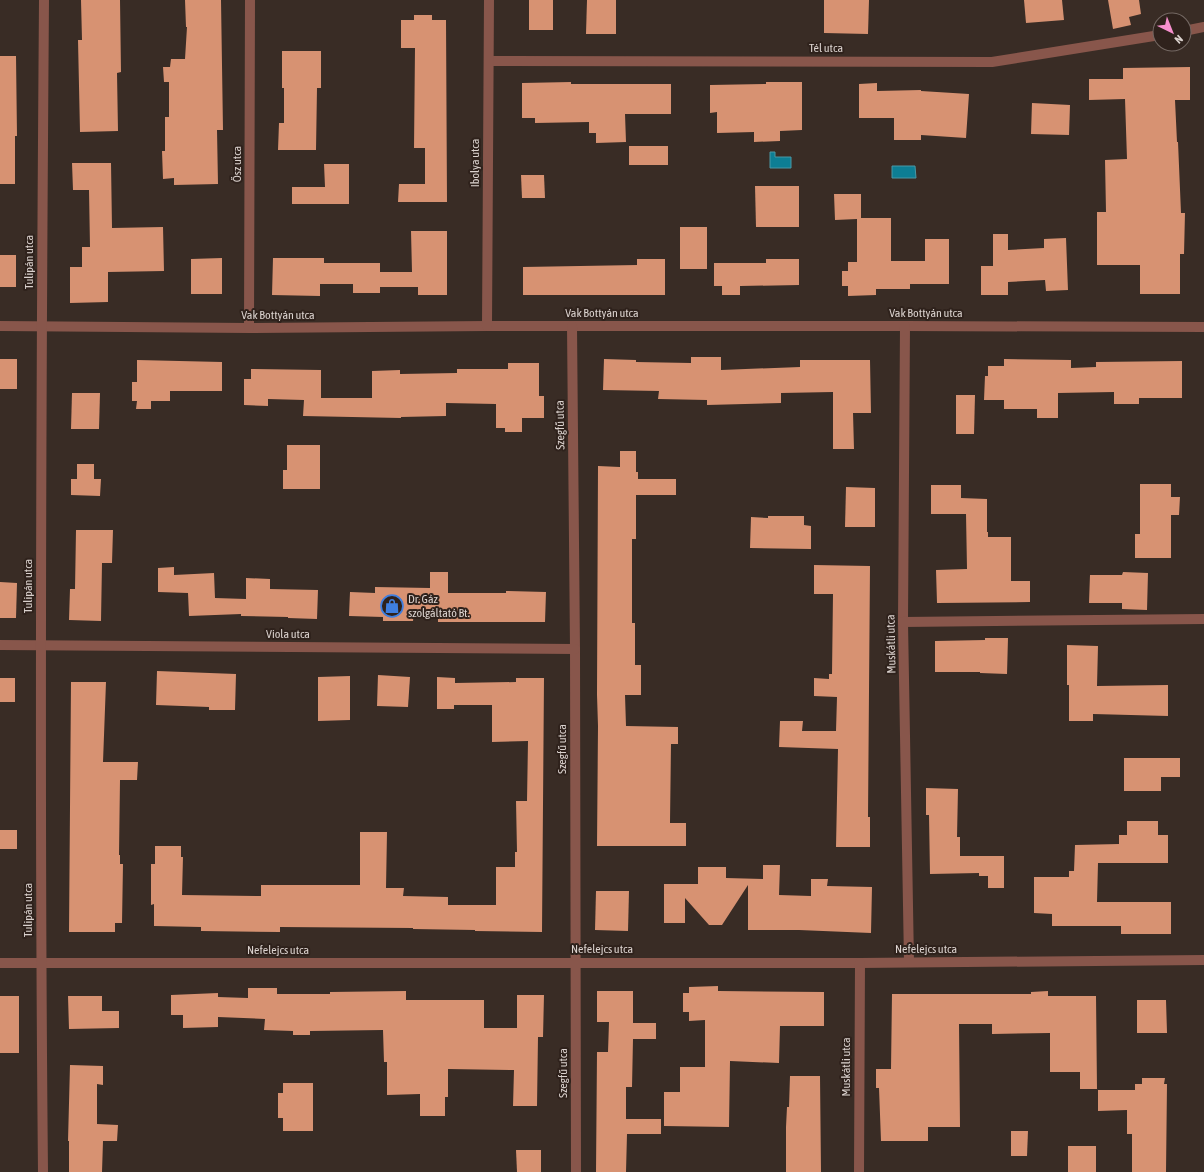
<svg xmlns="http://www.w3.org/2000/svg" width="1204" height="1172" viewBox="0 0 1204 1172" font-family="'Asap Condensed',sans-serif">
<rect width="100%" height="100%" fill="#392c25"/>
<!-- water -->
<g fill="#0d7e94" stroke="#4b97a5">
<polygon points="770,152 775,152 775,157 791,157 791,168 770,168"/>
<polygon points="892,166 915,166 916,178 892,178"/>
</g>
<!-- building -->
<g fill="#d79272">
<polygon points="81,0 120,0 121,72 117,73 118,131 80,132 78,40 82,40"/>
<polygon points="185,0 221,0 223,130 217,130 218,184 174,185 174,178 163,179 162,151 165,151 165,117 169,117 169,82 164,82 163,67 170,67 171,59 185,59 187,27 186,27"/>
<rect x="529" y="0" width="24" height="30"/>
<polygon points="587,0 616,0 616,34 586,34"/>
<polygon points="824,0 869,0 868,34 824,33"/>
<polygon points="1024,0 1062,0 1064,20 1026,23"/>
<polygon points="1108,0 1139,0 1141,14 1129,17 1131,25 1113,29"/>
<polygon points="414,15 432,15 432,20 446,20 447,202 398,202 399,184 425,184 425,148 414,148 415,48 401,48 401,20 414,20"/>
<polygon points="282,51 321,51 321,88 317,88 316,150 278,150 279,123 284,123 284,88 282,88"/>
<polygon points="0,56 16,56 17,136 15,136 15,184 0,184"/>
<polygon points="1190,67 1190,100 1175,100 1177,142 1178,142 1181,213 1185,213 1184,254 1180,254 1180,294 1140,294 1140,265 1097,265 1097,212 1106,212 1105,160 1127,159 1125,99 1089,100 1089,79 1123,79 1123,68"/>
<polygon points="571,82 571,84 671,84 671,114 625,114 626,142 596,143 596,133 589,133 589,122 535,123 535,118 522,118 522,83"/>
<polygon points="766,82 802,82 802,130 780,131 780,141 754,142 754,132 717,133 717,112 710,113 710,85 766,84"/>
<polygon points="877,83 877,91 921,90 921,91 969,94 966,138 921,135 921,140 894,140 894,118 859,118 859,84"/>
<polygon points="1032,103 1070,105 1069,135 1031,134"/>
<rect x="629" y="146" width="39" height="19"/>
<polygon points="72,163 111,163 112,228 163,227 164,271 108,272 108,302 70,303 70,267 82,267 82,247 90,247 89,190 73,190"/>
<polygon points="324,164 349,164 349,204 292,204 292,187 325,187"/>
<polygon points="521,175 544,175 545,198 522,198"/>
<polygon points="755,186 799,186 799,227 756,227"/>
<polygon points="834,194 861,194 861,218 891,218 891,261 925,261 925,239 949,239 949,284 910,284 910,289 876,289 876,295 848,296 848,286 842,286 842,271 848,271 848,262 857,262 857,219 835,220"/>
<rect x="680" y="227" width="27" height="42"/>
<polygon points="411,231 447,231 447,295 418,295 418,287 380,287 380,293 353,293 353,284 320,284 320,296 272,295 273,258 324,258 324,263 380,263 380,272 412,272"/>
<polygon points="993,234 1008,234 1008,250 1044,248 1044,239 1066,238 1068,290 1046,291 1045,280 1008,282 1008,295 981,295 981,266 993,266"/>
<rect x="0" y="255" width="16" height="32"/>
<polygon points="222,258 222,294 191,294 191,259"/>
<polygon points="637,259 665,259 665,295 523,295 523,267 637,265"/>
<polygon points="766,259 799,259 799,285 740,286 740,295 722,295 722,286 714,286 714,263 766,263"/>
<polygon points="691,357 721,357 721,370 800,367 800,360 870,360 871,413 853,413 854,449 833,449 833,392 781,393 781,403 707,405 707,400 658,399 659,391 603,390 604,359 636,360 636,362 691,363"/>
<rect x="0" y="359" width="17" height="30"/>
<polygon points="1004,359 1071,360 1071,368 1096,367 1096,362 1182,361 1182,398 1139,398 1139,404 1114,404 1114,392 1058,393 1058,418 1037,418 1037,409 1004,409 1004,400 984,400 985,376 988,376 988,366 1004,366"/>
<polygon points="137,360 222,362 222,391 170,391 170,401 151,401 151,409 136,409 137,401 132,401 132,382 137,382"/>
<polygon points="508,363 539,363 539,396 544,396 544,418 522,418 522,432 505,432 505,428 496,428 496,404 446,403 446,416 401,417 401,418 303,416 304,400 268,399 268,406 244,405 244,379 251,379 251,369 321,370 321,398 372,398 372,371 400,370 400,374 457,373 457,369 508,369"/>
<polygon points="72,393 100,393 99,429 71,429"/>
<polygon points="956,395 975,395 974,434 956,434"/>
<polygon points="287,445 320,445 320,489 283,489 283,470 287,470"/>
<polygon points="620,451 636,451 636,472 638,472 638,479 676,479 676,495 636,495 636,539 632,539 632,623 635,623 635,665 641,665 641,695 625,695 626,726 678,727 678,744 671,744 670,823 686,823 686,846 597,846 598,726 597,695 598,466 620,467"/>
<polygon points="77,464 94,464 94,479 101,479 100,496 71,495 71,479 77,479"/>
<polygon points="1140,484 1171,484 1171,497 1180,497 1179,515 1171,515 1171,558 1135,558 1135,534 1140,534"/>
<polygon points="931,485 961,485 961,498 987,499 987,532 988,532 988,537 1011,537 1011,581 1030,581 1030,602 937,603 936,570 967,569 966,514 931,514"/>
<polygon points="846,487 875,488 875,527 845,527"/>
<polygon points="768,516 804,516 804,525 811,526 811,549 750,548 751,517 768,518"/>
<polygon points="76,530 113,530 112,563 102,563 101,621 69,620 70,589 75,589"/>
<polygon points="814,565 870,566 868,817 870,817 870,847 836,847 838,749 779,747 780,721 803,721 802,731 836,731 837,697 814,696 814,678 829,679 829,674 832,674 833,594 814,594"/>
<polygon points="174,567 174,575 214,573 215,598 246,599 246,578 270,579 270,589 318,590 317,619 288,618 288,617 241,616 241,614 189,616 188,593 158,592 158,568"/>
<polygon points="430,572 448,572 448,593 506,593 506,591 546,592 545,622 438,622 438,612 414,612 413,621 383,621 383,617 349,616 350,592 375,593 375,587 430,588"/>
<polygon points="1123,572 1148,573 1147,610 1122,609 1122,603 1089,603 1090,575 1122,575"/>
<polygon points="0,582 17,583 16,618 0,618"/>
<polygon points="985,638 1008,638 1007,674 980,673 980,672 935,672 935,641 985,640"/>
<polygon points="1067,645 1098,646 1097,686 1168,685 1168,716 1093,714 1093,721 1069,721 1069,685 1067,685"/>
<polygon points="157,671 236,674 235,710 209,710 209,707 156,705"/>
<polygon points="378,675 410,677 408,707 377,706"/>
<polygon points="350,676 350,720 318,721 318,677"/>
<polygon points="437,677 455,678 455,683 516,682 516,678 544,678 542,932 475,931 475,930 413,929 413,928 280,927 280,932 201,931 201,927 154,926 154,904 151,905 151,864 155,864 155,846 181,846 181,857 183,857 182,895 261,896 261,885 360,885 360,832 387,832 386,888 404,888 403,896 448,897 448,905 496,905 496,867 515,867 515,852 517,852 516,801 527,801 528,741 492,742 492,705 454,705 454,709 437,709"/>
<rect x="0" y="678" width="15" height="24"/>
<polygon points="71,682 106,682 103,762 138,762 137,780 120,780 119,855 120,855 120,864 123,864 122,923 115,923 115,932 69,932"/>
<polygon points="1124,758 1180,758 1180,777 1161,777 1161,791 1124,791"/>
<polygon points="926,788 958,789 957,837 960,837 960,856 1004,856 1004,888 988,888 988,876 979,876 979,873 930,874 929,815 926,815"/>
<polygon points="1127,821 1158,821 1158,835 1168,835 1168,863 1098,863 1097,902 1171,902 1171,934 1121,934 1121,926 1052,926 1052,914 1034,913 1034,877 1069,877 1069,871 1074,871 1075,845 1119,844 1119,835 1127,835"/>
<rect x="0" y="830" width="17" height="19"/>
<polygon points="763,865 780,865 779,895 811,896 811,879 828,879 827,886 872,887 871,933 799,930 748,930 748,885 722,925 709,925 685,898 685,923 664,923 664,884 698,884 698,867 726,867 726,878 763,879"/>
<polygon points="596,891 629,891 628,931 595,930"/>
<polygon points="718,986 718,991 824,992 824,1026 780,1026 779,1063 730,1061 729,1127 664,1126 664,1092 680,1092 680,1067 705,1067 705,1020 689,1021 689,1012 683,1012 683,993 689,993 689,987"/>
<polygon points="248,988 277,988 277,994 330,994 330,992 406,991 406,1000 484,1000 484,1028 517,1028 517,995 544,995 543,1037 538,1037 537,1106 513,1106 514,1070 448,1069 448,1097 445,1097 445,1116 420,1116 420,1094 387,1095 387,1062 384,1062 383,1030 310,1031 310,1035 293,1035 293,1031 264,1030 265,1019 218,1017 218,1027 183,1028 183,1015 171,1015 171,995 218,993 218,997 248,998"/>
<polygon points="597,991 633,991 633,1023 656,1023 656,1039 633,1039 632,1087 626,1087 626,1119 661,1119 661,1134 627,1134 626,1172 596,1172 597,1052 608,1052 609,1022 597,1022"/>
<polygon points="1048,991 1048,996 1096,996 1097,1089 1080,1089 1080,1072 1050,1072 1050,1033 992,1034 992,1024 959,1024 960,1127 928,1127 928,1141 881,1141 879,1088 876,1088 876,1069 891,1069 892,994 1031,994 1031,992"/>
<rect x="0" y="996" width="19" height="57"/>
<polygon points="68,996 102,996 102,1011 119,1011 119,1028 69,1029"/>
<polygon points="1137,1000 1166,1000 1167,1033 1137,1033"/>
<polygon points="70,1065 103,1066 103,1085 97,1084 97,1124 118,1125 117,1141 103,1141 102,1172 69,1172 69,1141 68,1141"/>
<polygon points="790,1076 820,1076 821,1172 786,1172 786,1127 787,1107 789,1107"/>
<polygon points="1142,1078 1165,1078 1164,1084 1167,1084 1166,1172 1132,1172 1132,1134 1127,1134 1127,1110 1098,1111 1098,1090 1135,1090 1135,1084 1142,1084"/>
<polygon points="283,1083 313,1083 313,1131 283,1131 283,1118 278,1118 278,1093 283,1093"/>
<polygon points="1011,1131 1028,1131 1027,1156 1011,1156"/>
<rect x="1068" y="1146" width="28" height="26"/>
<polygon points="516,1150 541,1150 541,1172 517,1172"/>
</g>
<g fill="none" stroke-linecap="round" stroke-linejoin="round">
<!-- street -->
<g stroke="#88564b" stroke-width="10">
<polyline points="1184,31 1204,27"/>
<polyline points="489,61 992,62 1160,35"/>
<polyline points="0,326 249,328 487,326 905,326 1204,327"/>
<polyline points="487,326 489,0"/>
<polyline points="572,326 575,649 576,1172"/>
<polyline points="905,326 903,622 909,962"/>
<polyline points="249,328 250,0"/>
<polyline points="903,622 1204,619"/>
<polyline points="0,645 575,649"/>
<polyline points="0,963 860,963 1204,960"/>
<path d="M43,1172C39,781 41,391 44,0"/>
<polyline points="859,1172 860,963"/>
</g>
</g>
<!-- icons -->
<defs>
<g id="shop-ring" transform="scale(1.15)"><circle r="9.5" fill="#2f221c" stroke="#3f7fe0" stroke-width="1.5"/><path d="M-5-2.5h2.3a2.7 3.5 0 0 1 5.4 0H5L5.5 6h-11ZM-1.5-2.5h3a1.5 2.3 0 0 0-3 0Z" fill="#3f7fe0"/></g>
</defs>
<g fill-rule="evenodd">
<use href="#shop-ring" x="392" y="606"/>
</g>
<g text-anchor="middle" dominant-baseline="central" stroke-width="4" stroke-linejoin="round" paint-order="stroke">
<!-- street labels -->
<g font-size="12" fill="#dbd2ce" stroke="#2f221c">
<text x="826" y="48">Tél utca</text>
<text transform="translate(475 163) rotate(-90)">Ibolya utca</text>
<text transform="translate(237 164) rotate(-90)">Ősz utca</text>
<text transform="translate(29 262) rotate(-90)">Tulipán utca</text>
<text x="602" y="313">Vak Bottyán utca</text>
<text x="926" y="313">Vak Bottyán utca</text>
<text x="278" y="315">Vak Bottyán utca</text>
<text transform="translate(560 425) rotate(-91)">Szegfű utca</text>
<text transform="translate(28 586) rotate(-90)">Tulipán utca</text>
<text x="288" y="634">Viola utca</text>
<text transform="translate(891 644) rotate(-91)">Muskátli utca</text>
<text transform="translate(562 749) rotate(-90)">Szegfű utca</text>
<text transform="translate(28 910) rotate(-90)">Tulipán utca</text>
<text x="602" y="949">Nefelejcs utca</text>
<text x="926" y="949">Nefelejcs utca</text>
<text x="278" y="950">Nefelejcs utca</text>
<text transform="translate(846 1067) rotate(-90)">Muskátli utca</text>
<text transform="translate(563 1073) rotate(-90)">Szegfű utca</text>
</g>
<!-- poi labels -->
<g font-size="12" fill="#dbd2ce" stroke="#2f221c" text-anchor="start">
<text x="408" y="599">Dr. Gáz<tspan x="408" dy="14">szolgáltató Bt.</tspan></text>
</g>
</g>
<!-- north arrow -->
<g transform="translate(1172 32) rotate(137)"><circle r="19" fill="#2f221c" stroke="#746863"/>
<path d="M0-3L7 15L0 10L-7 15Z" fill="#f790ce"/>
<text y="-6" font-size="11" font-weight="bold" text-anchor="middle" fill="#dbd2ce">N</text>
</g>
</svg>
